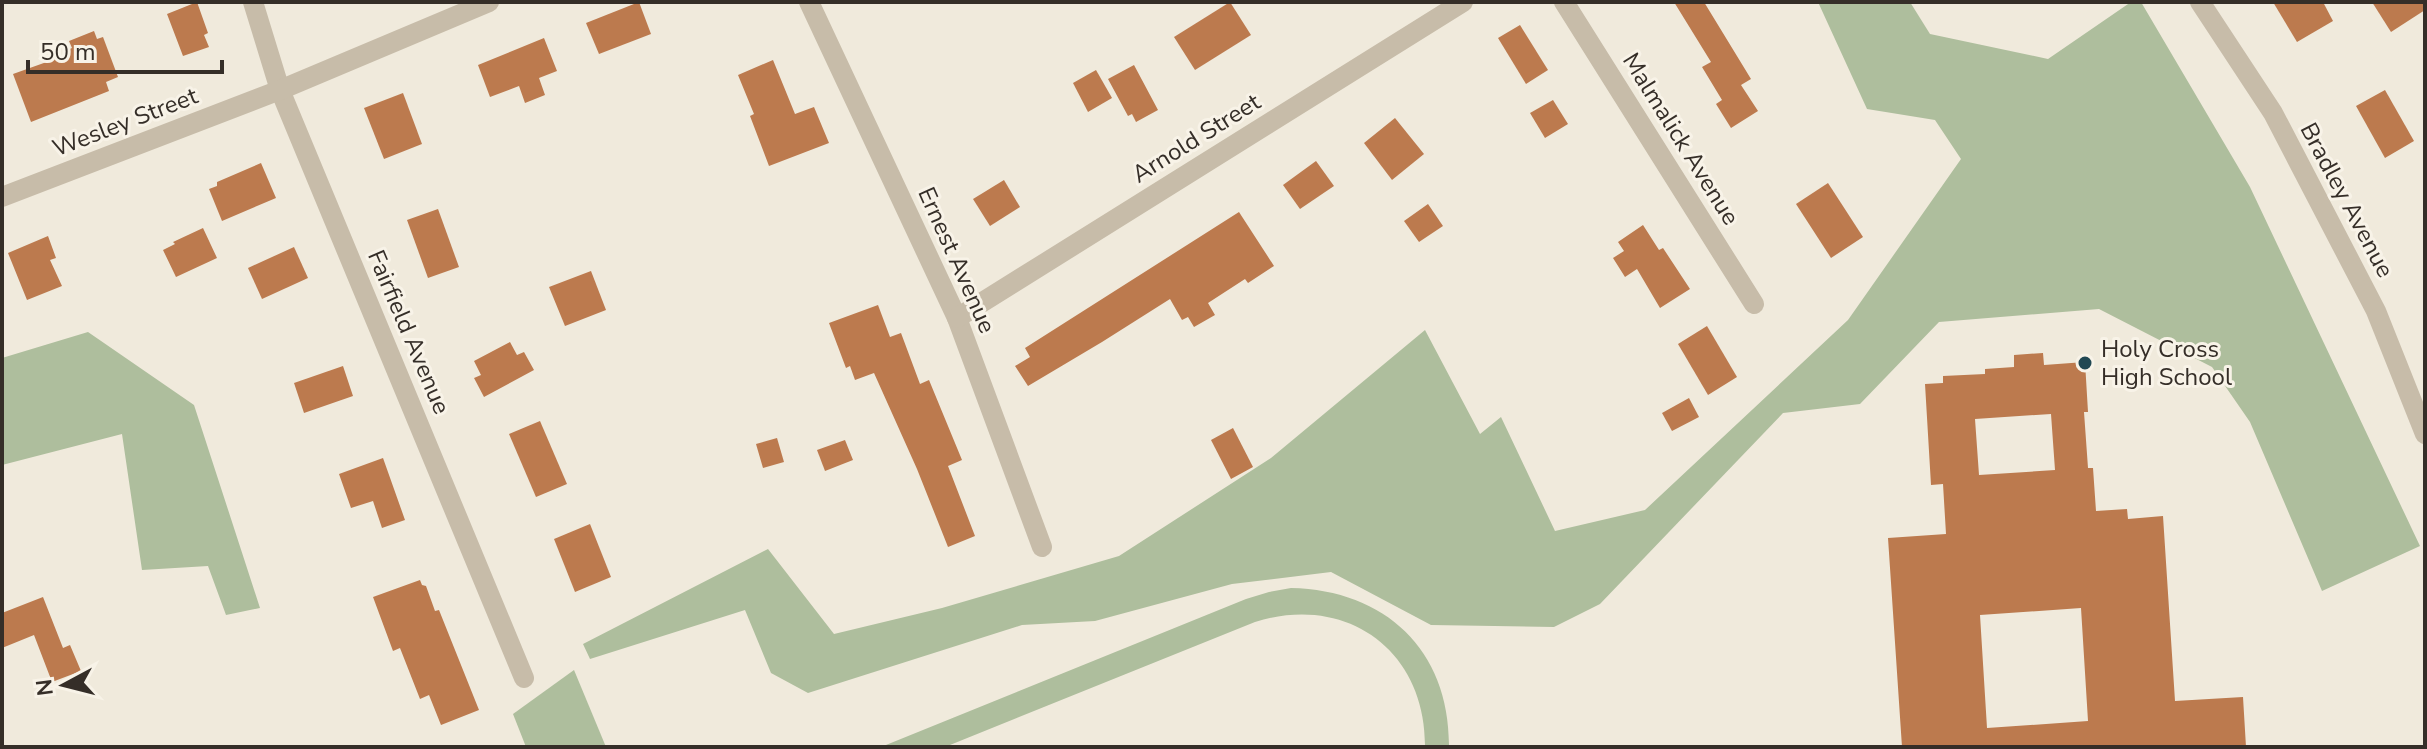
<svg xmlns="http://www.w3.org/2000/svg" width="2427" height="749" viewBox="0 0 2427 749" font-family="'Nunito Sans',sans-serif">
<rect width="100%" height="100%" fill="#f0eadc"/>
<!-- green -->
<g fill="#aebe9d">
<polygon points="1818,2 1910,2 1930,34 2048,59 2131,2 2141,2 2250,187 2420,546 2322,591 2250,422 2212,367 2099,309 1939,322 1860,404 1783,413 1600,604 1554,627 1431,625 1331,572 1232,584 1095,621 1022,625 808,693 771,673 745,610 590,659 583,644 768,549 834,634 942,608 1119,556 1271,458 1425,330 1480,434 1501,417 1555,531 1645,510 1848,320 1961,159 1935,120 1867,109"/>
<polygon points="88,332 194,405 260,608 226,615 208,566 142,570 122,434 2,465 2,358"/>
<path d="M1291,588C1386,590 1450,651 1449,747H1425C1426,650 1346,593 1255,622L945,747H881L1246,599L1269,592Z"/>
<polygon points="574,670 606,747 526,747 513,714"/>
</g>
<!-- building -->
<g fill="#bc7a4e" fill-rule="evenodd">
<polygon points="197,2 208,33 204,35 209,47 183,56 167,14"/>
<polygon points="639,2 651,34 599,54 586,23"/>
<polygon points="1230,2 1251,35 1195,70 1174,37"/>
<polygon points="1674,2 1704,2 1751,79 1741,85 1758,111 1731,128 1716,104 1722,100 1702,67 1711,62"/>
<polygon points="2273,2 2323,2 2333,21 2297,42"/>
<polygon points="2372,2 2425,2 2425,10 2391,32"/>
<polygon points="1520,25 1548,70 1526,84 1498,38"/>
<polygon points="94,31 97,39 103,37 118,77 106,82 109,91 31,122 13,74 69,54 67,50 72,48 69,41"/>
<polygon points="544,38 557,71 539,78 545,95 525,103 519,86 490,97 478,65"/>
<polygon points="773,60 795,114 814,107 829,143 769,166 750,116 754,114 738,75"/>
<polygon points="1134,65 1158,110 1136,122 1132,114 1128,116 1108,79"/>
<polygon points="1096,70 1112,98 1088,112 1073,83"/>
<polygon points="2385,90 2414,141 2385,158 2356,106"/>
<polygon points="403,93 422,144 384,159 364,108"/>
<polygon points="1553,100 1568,124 1545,138 1530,113"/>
<polygon points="1395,118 1424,154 1392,180 1364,143"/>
<polygon points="1316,161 1334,186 1300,209 1283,185"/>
<polygon points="261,163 276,198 222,221 209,189 217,186 217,182"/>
<polygon points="1004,180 1020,207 990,226 973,199"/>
<polygon points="1828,183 1863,237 1831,258 1796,204"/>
<polygon points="1428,204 1443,226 1419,242 1404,221"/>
<polygon points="438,209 459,267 428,278 407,220"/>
<polygon points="1239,212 1274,266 1248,283 1245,279 1208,303 1215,315 1194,327 1188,317 1182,320 1170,299 1102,342 1028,386 1015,366 1030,357 1025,348"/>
<polygon points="1643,225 1659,250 1663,248 1690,289 1660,308 1637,269 1625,277 1613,258 1624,251 1618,242"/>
<polygon points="203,228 217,258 176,277 163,250 175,244 173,242"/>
<polygon points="48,236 56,258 50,260 62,286 27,300 8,253"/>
<polygon points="294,247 308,278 262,299 248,268"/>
<polygon points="591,271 606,310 565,326 549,287"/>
<polygon points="878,305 890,337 901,333 920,384 929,380 962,460 948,466 975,536 948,547 917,469 874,373 855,380 850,366 846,368 829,323"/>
<polygon points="1707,326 1737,377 1708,395 1678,344"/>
<polygon points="510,342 517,355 524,352 534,370 484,397 474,378 481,375 474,361"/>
<path d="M2043,353L2044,365L2085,362L2088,412H2084L2088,468H2093L2096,511L2127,509L2128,519L2163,516L2175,701L2243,697L2246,747H1902L1888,538L1946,534L1943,484L1931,485L1925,384L1943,383V376L1985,374V369L2014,367V355ZM2051,414L2055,470L1979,475L1975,419ZM2081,608L2088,721L1987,728L1980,615Z"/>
<polygon points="343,366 353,396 304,413 294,383"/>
<polygon points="1689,398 1699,417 1672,431 1662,413"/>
<polygon points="540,421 567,484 536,497 509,434"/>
<polygon points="1233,428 1253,467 1231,479 1211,440"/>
<polygon points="777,438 784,462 763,468 756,444"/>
<polygon points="845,440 853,460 825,471 817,450"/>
<polygon points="383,458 405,520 382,528 373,501 351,508 339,474"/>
<polygon points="590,524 611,577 575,592 554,539"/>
<polygon points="420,580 422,585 426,586 435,611 439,610 479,710 441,725 429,695 420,699 400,648 393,651 373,597"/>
<polygon points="43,597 63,648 70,645 81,671 52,682 34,635 2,648 2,613"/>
</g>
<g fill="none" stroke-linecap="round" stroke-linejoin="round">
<!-- minor -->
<g stroke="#c7bca9" stroke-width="20">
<polyline points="253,2 280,90 524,678"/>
<polyline points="809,2 957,318 1042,547"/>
<polyline points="1564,2 1754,304"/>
<polyline points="2200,2 2273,113 2376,311 2425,434"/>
<polyline points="2,197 280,90 489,2"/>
<polyline points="957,318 1463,2"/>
</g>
</g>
<!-- markers -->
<circle fill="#214853" stroke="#f8f3e8" stroke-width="3" cx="2085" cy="363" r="8"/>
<g text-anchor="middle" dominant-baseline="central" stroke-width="6" stroke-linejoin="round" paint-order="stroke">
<!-- street labels -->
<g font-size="24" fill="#352e28" stroke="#f8f3e8">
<text transform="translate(125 122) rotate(-21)">Wesley Street</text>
<text transform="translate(1196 138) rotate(-32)">Arnold Street</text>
<text transform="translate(1681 139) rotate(58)">Malmalick Avenue</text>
<text transform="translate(2347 200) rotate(62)">Bradley Avenue</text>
<text transform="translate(957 260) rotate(66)">Ernest Avenue</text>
<text transform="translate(409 332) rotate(67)">Fairfield Avenue</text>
</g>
<!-- poi labels -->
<g font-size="24" fill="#352e28" stroke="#f8f3e8" text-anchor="start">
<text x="2101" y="349">Holy Cross<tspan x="2101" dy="28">High School</tspan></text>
</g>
</g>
<!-- border -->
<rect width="2427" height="749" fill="none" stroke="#352e28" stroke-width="8"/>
<!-- north arrow -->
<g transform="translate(64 685) rotate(263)" stroke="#f8f3e8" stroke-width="6" paint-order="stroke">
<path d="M0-6L14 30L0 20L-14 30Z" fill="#352e28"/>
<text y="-12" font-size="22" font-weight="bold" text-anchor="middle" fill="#352e28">N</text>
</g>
<!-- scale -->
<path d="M28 60v12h194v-12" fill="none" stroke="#352e28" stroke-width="4"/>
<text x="40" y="60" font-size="24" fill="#352e28" stroke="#f8f3e8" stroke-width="6" paint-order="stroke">50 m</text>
</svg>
